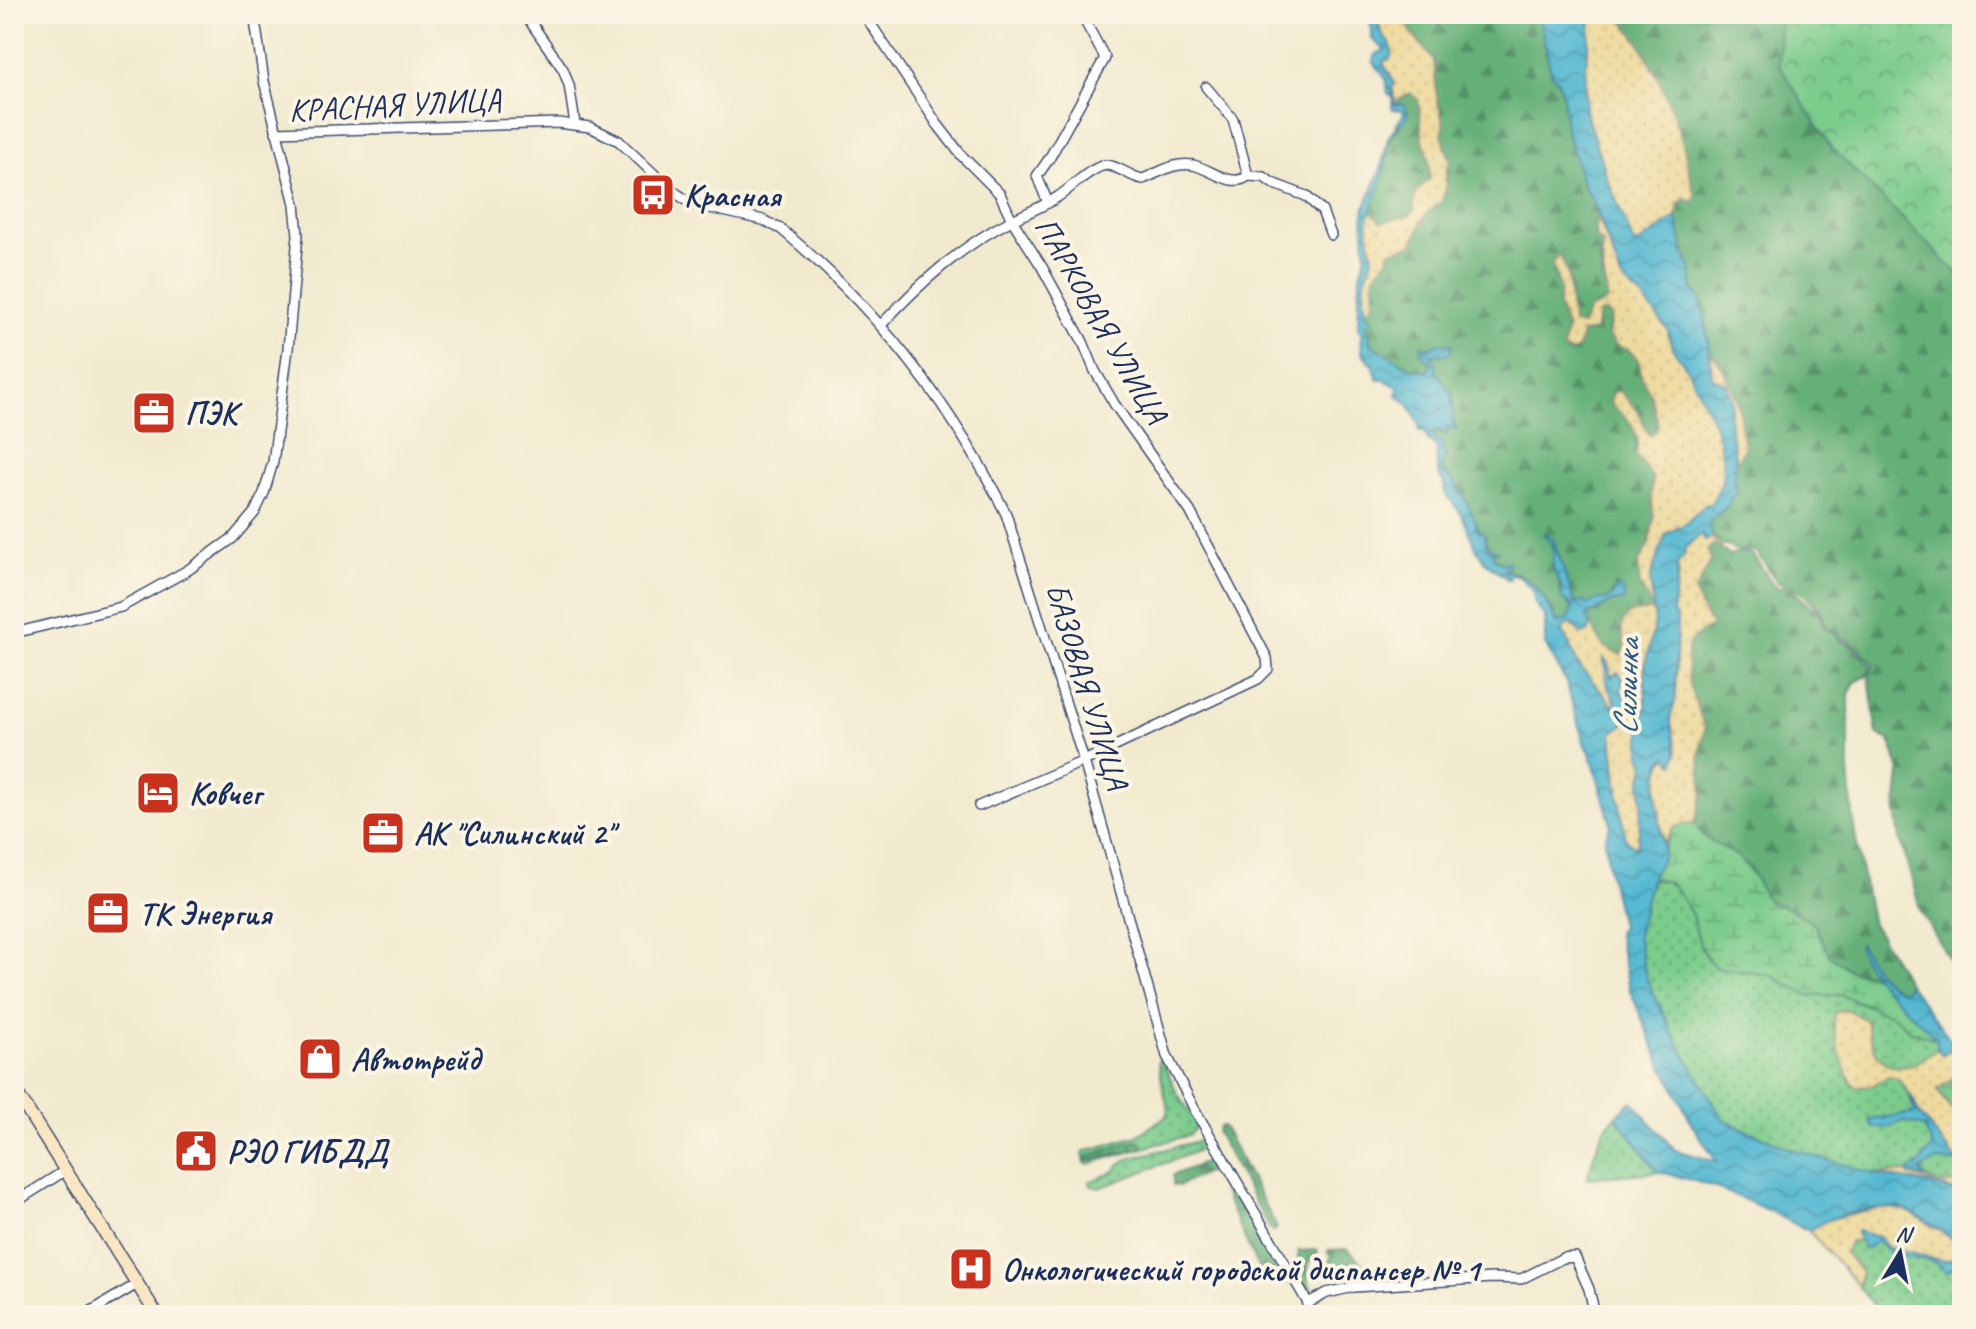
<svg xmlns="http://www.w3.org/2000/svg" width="1976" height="1329" viewBox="0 0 1976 1329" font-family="Caveat,sans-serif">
<defs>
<pattern id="grass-dots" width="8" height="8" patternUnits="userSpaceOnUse" patternTransform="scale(2)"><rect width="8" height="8" fill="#7ccc8c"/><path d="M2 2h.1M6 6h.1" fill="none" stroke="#65a676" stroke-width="1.8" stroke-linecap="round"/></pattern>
<pattern id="forest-firs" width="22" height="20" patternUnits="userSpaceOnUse" patternTransform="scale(2)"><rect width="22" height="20" fill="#65b078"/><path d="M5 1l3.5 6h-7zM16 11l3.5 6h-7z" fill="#529066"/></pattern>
<pattern id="wetland-marsh" width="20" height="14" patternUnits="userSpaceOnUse" patternTransform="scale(2)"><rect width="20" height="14" fill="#7ccc8c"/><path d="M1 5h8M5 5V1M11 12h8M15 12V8" fill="none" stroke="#65a676"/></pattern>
<pattern id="sand-dots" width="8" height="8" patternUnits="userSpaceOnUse" patternTransform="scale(2)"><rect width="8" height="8" fill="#eeda9e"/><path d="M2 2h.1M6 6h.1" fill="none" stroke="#ccbb8a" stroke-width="1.8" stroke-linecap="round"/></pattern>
<pattern id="park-crowns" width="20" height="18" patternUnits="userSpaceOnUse" patternTransform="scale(2)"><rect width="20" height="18" fill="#7ccc8c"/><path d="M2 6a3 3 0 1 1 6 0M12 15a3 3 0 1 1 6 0" fill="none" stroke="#65a676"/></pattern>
<pattern id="water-waves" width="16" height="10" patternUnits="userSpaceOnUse" patternTransform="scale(2)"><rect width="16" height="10" fill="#52b8d1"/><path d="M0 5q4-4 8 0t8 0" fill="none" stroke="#4396ad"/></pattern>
</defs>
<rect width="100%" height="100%" fill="#fcf5e5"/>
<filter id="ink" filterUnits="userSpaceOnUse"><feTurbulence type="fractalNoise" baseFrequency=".0125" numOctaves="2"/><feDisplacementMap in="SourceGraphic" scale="16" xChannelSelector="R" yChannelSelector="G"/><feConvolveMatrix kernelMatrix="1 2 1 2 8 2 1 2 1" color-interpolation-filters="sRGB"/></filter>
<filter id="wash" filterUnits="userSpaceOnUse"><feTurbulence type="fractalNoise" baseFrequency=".006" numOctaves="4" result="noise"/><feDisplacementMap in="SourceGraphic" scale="32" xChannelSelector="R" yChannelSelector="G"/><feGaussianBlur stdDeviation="1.8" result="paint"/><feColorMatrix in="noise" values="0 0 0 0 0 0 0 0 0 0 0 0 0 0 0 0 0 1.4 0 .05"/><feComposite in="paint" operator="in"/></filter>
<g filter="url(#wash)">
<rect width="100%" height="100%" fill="#f2eacf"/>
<!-- grass -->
<g fill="url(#grass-dots)" stroke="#4c7e75" stroke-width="2">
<path d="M1651,879L1669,882L1677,890L1692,915L1701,948L1715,967L1770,975L1807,995H1841L1894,1016L1912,1031L1937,1039V1049C1929,1054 1918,1064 1909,1066C1877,1072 1870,1044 1866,1020L1832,1023L1849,1080L1856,1087L1871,1086L1889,1076L1899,1079L1910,1097L1915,1113L1871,1120L1890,1127L1903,1121L1924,1126L1933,1146L1920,1163L1908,1172L1874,1174L1793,1150L1723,1120L1672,1032L1647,980L1637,935Z"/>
<polygon points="1161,1057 1177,1093 1195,1121 1196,1127 1190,1135 1088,1164 1085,1163 1083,1152 1137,1136 1169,1114 1158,1062"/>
<path d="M1616,1116L1658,1172L1587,1178C1595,1155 1597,1133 1616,1116Z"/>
<polygon points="1198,1141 1205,1141 1210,1146 1100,1188 1091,1186 1089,1182 1115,1171 1120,1164 1128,1159"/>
<path d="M1940,1161L1962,1162V1181C1949,1188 1929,1183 1920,1172L1928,1163Z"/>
<path d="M1877,1240C1906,1253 1933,1263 1962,1271V1315H1881L1858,1286L1861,1273L1845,1252L1849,1242Z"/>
</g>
<!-- forest -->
<g fill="url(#forest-firs)" stroke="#40706b" stroke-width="2">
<path d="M1402,14H1539L1551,72L1558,81L1563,98L1566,129L1584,187L1594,203L1597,214L1595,237L1603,243C1598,257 1602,280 1608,293L1606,302L1589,310L1582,326L1573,325L1569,309L1571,289L1565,267L1554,272L1560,289L1558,305L1567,330L1562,349L1582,333L1597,328L1599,314L1606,312L1611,317L1607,330L1617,346L1628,350L1640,361L1642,379L1651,395L1658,424L1656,431L1649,436L1638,411L1623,416C1638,427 1636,439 1636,455L1653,478L1651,494L1654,518L1649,544L1638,564L1640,585L1654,609L1621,629L1625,648L1621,655L1604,647L1586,617L1612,602L1622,601L1625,596L1616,588L1612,596L1605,601L1600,599L1588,605L1582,601L1575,604L1553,539H1549C1552,544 1562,590 1561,597L1573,608L1569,619L1558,623C1548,603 1531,570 1505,572L1504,569L1509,566L1507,562L1502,564L1493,557V553L1499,550L1494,551C1474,539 1465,479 1442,473V462L1446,456L1442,450L1443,445L1435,440L1433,433L1440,430L1447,434V428L1456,427L1453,424V397L1435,370L1436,364L1431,355L1445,354L1432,348L1426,347L1425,357L1432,365L1429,371L1413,369L1370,344L1369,333L1366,327L1371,318L1366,312L1374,303V275L1388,259L1390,251L1412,245L1425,215L1442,201L1446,189L1449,155L1442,135L1444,126L1437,98L1434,61L1412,34Z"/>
<path d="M1617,14H1962V981L1921,912L1900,838L1896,812L1900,772L1890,740L1877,734L1869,677L1874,664L1848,640L1841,639L1838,633L1826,626L1820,609L1805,595L1777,582L1756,551L1734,550L1728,545H1722L1709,532L1710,520L1728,505L1736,464L1745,446L1739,432L1740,415L1735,392L1723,373L1719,361L1711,353L1701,301L1692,287V271L1684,254L1676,217L1679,203L1696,195C1689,177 1688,160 1682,141C1670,95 1645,53 1617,14Z"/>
<path d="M1411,93L1418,99L1423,140L1429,156L1430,179C1417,189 1413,194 1414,211L1409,216L1381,222L1370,210L1382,180L1390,138L1407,117L1408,112L1402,104L1395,105V102Z"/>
<path d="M1715,544L1730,555L1740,552L1752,554L1775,587C1797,589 1802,602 1819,610L1824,627L1837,634L1840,641L1848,643L1871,665L1867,676L1855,682L1849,694V771L1854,828L1871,921L1909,985L1904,991C1883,987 1870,962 1860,945L1863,959L1874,975L1851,971L1829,955L1815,926L1792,910L1767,901L1751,870L1737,856L1713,843L1697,829L1695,822L1703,793L1699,756L1705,728L1689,685L1687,660L1689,642L1712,625L1700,607L1695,591L1712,559L1707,550Z"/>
<polygon points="1219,1126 1223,1126 1277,1228 1274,1232 1271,1231 1217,1133"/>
<polygon points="1135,1141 1143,1145 1141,1148 1086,1161 1086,1157"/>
<polygon points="1209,1161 1218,1165 1269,1254 1277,1275 1275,1278 1259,1277 1257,1265 1215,1174 1206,1172 1179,1186 1173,1185 1173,1175"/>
<polygon points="1348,1249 1367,1269 1359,1278 1351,1274 1350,1262 1339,1267 1328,1264 1332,1255 1328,1253 1328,1250"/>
<path d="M1317,1250L1318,1254L1311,1257C1306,1269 1308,1279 1312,1291L1309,1296L1298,1280V1251Z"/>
</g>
<!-- wetland -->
<g fill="url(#wetland-marsh)" stroke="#4c7e75" stroke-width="2">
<path d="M1695,822C1701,842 1725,846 1739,858C1752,869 1759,885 1767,901L1792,910L1815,926L1829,955L1851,971L1874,975L1937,1039L1911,1031L1894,1016L1841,995H1807L1770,975L1715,967L1701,948L1692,915L1677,890L1669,882L1651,879C1660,862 1664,844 1674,827Z"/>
<polygon points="1962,1071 1962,1124 1937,1089"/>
</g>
<!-- sand -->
<g fill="url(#sand-dots)" stroke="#84847e" stroke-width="2">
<path d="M1374,14H1402L1412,34L1434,61L1437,98L1444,126L1442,135L1450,161L1446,171V189L1442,201L1425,215L1412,245L1390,251L1388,259L1374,275V303L1366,312L1364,297L1365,280L1373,259L1367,223L1370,210L1381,222L1409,216L1414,211C1413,194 1417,189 1430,179L1429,157L1423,140L1418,99L1410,93L1395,102L1391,75L1384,65V60L1389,59L1392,52L1390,43L1384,38Z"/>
<path d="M1592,14H1617C1643,38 1673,107 1682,141C1688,160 1689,177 1696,195L1693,202L1685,199L1679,203L1676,217L1635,247L1607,178L1585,110L1586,65Z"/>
<path d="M1597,214L1622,280L1643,298L1668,330V336C1691,374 1731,435 1722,481C1720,489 1715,497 1711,504H1706L1684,525L1666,534L1650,579L1655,622L1645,666L1646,706L1641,728V754L1645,765L1641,784L1642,805L1637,848L1626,840L1621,818L1612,733L1627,701L1607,670L1608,688L1616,701L1614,707L1578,664L1562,629L1571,623L1581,634L1589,632L1590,623L1604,647L1621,655L1625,648C1622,636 1617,618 1633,612C1641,610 1646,613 1653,609L1640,585L1638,564L1649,544L1654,518L1651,494L1653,478L1636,455L1638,439L1631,423L1610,403L1613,392L1620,391L1638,411L1649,435L1656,431L1658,424L1651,395L1642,379L1639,361L1629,350L1617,346L1608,336L1611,317L1606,312L1599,314L1595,331L1582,333L1578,348L1571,352L1562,349L1567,329L1558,305L1560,289L1553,264L1556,257L1560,256C1574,282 1566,299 1573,324L1582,326L1589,310C1594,307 1604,305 1607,300C1609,297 1598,257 1603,243L1595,238Z"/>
<path d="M1711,353C1724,366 1738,397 1740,415C1741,427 1740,434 1745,446L1736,464L1729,421L1732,400L1712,378Z"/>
<path d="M1702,533L1722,545L1721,547L1714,544L1707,550L1712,559L1695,591L1700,607L1712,625L1689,642L1687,660L1689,685L1705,728L1699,756L1703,793L1695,822L1674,827L1664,844C1660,816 1649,781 1667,756L1673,763L1677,753L1670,718L1675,702L1672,613L1675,584L1679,576L1677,564L1685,555L1683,549Z"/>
<path d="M1846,1009L1866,1020C1870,1044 1877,1072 1909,1066C1918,1064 1929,1054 1937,1049L1943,1055L1955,1045L1962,1055V1071L1937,1090L1962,1124V1162H1958L1919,1113L1912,1097L1899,1079L1889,1076L1871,1086L1856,1087C1844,1075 1830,1029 1835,1013Z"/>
<path d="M1908,1172C1919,1181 1948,1188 1962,1181V1195L1944,1187L1874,1174Z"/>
<polygon points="1882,1207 1908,1211 1962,1245 1962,1256 1944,1261 1889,1248 1885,1246 1881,1238 1856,1233 1861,1241 1849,1242 1845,1252 1861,1273 1858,1286 1809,1231 1822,1221"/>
</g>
<!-- park -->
<polygon fill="url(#park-crowns)" stroke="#4c7e75" stroke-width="2" points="1780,14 1962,14 1962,278 1831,147 1779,65"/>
<!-- water -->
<g fill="url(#water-waves)" stroke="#367498" stroke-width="2">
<path d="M1370,14H1374L1384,38L1390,43L1392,52L1390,59L1384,60V65L1394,83L1392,89L1394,105L1402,103L1408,112L1406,119L1398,126L1390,138L1382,180L1367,222L1373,259L1365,280L1364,297L1366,312L1371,319L1366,327L1369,333L1370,344L1413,369L1428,371L1432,363L1421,353V345L1429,349L1439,343L1452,344V349L1448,354L1431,355L1436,364L1435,370L1452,393L1453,424L1457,429L1447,428L1446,435L1440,430L1433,433L1435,440L1443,442L1442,450L1446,456L1442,462V473C1456,477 1475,514 1476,529L1485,534L1486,545L1493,551L1499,550L1493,553V557L1502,564L1508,562V566L1504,569L1505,572C1531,570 1548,603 1557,623L1569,619L1573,608L1570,603L1561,599L1562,587L1553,568V546L1543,533L1553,539L1575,604L1582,601L1588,605L1598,599L1605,600L1612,596L1617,587L1624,591L1625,597L1622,601L1612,602L1586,616L1590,623L1589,632L1581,634L1571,623L1562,629L1578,664L1614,707L1616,701L1608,688L1603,658L1608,663L1611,677L1618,672L1623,679L1621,690L1627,701V722L1612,733L1616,780L1626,840L1637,848L1642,805L1641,784L1645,765L1641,754V728L1646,706L1645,666L1655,622L1650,579L1666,534L1684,525L1707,504H1711L1722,483L1723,459L1716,428L1687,368L1672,348L1668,330L1643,298L1622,280L1594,203L1584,187L1566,128L1563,98L1558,81L1551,72L1539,14H1592L1586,65L1585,111L1607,178L1635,246L1676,217L1678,222L1684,254L1692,271V287L1701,301L1705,317L1712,378L1727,384L1732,400L1729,421L1736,464L1734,483L1738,491L1730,498L1729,505L1710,520L1711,537L1705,541L1702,534L1684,549L1685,555L1677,564C1680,579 1674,596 1672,613L1677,618L1675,702L1670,718L1677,753L1674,764L1667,756L1661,763L1656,789L1664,855L1651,879L1637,935L1647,980L1672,1032L1723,1120L1793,1150L1874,1174L1944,1187L1962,1195V1245C1945,1234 1927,1220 1909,1212C1883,1201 1830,1215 1809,1231C1756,1204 1716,1183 1658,1172L1616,1116L1632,1101L1675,1150L1717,1162L1693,1126L1657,1054L1629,988L1617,932L1621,926L1609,871L1605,839L1611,824L1590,752L1585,745L1565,680L1545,644V616C1538,608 1532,603 1534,592L1519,576L1511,574L1509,580L1484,561L1475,546L1462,515L1445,493L1444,482C1434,472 1437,460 1437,447L1428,440L1425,433L1418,430L1420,426L1408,403L1397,395L1398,387L1385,380H1378L1373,365L1362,353L1361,332L1358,328L1360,274L1366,255L1363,221L1365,207L1381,169L1388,138L1404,113L1402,110L1392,109V97L1388,93L1386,79L1373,61L1375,55L1385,50L1372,39Z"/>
<path d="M1860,944C1870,962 1883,987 1903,991L1909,985L1955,1045L1943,1055L1937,1049V1039C1910,1010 1871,984 1858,946Z"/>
<path d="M1911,1096L1919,1113L1958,1162C1941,1161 1931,1159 1920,1172L1925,1178L1911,1176L1908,1172L1920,1163L1933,1146L1924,1127L1903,1121L1890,1127L1874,1128L1870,1120L1915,1113Z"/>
<path d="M1858,1231L1881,1238L1885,1246L1889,1248L1944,1261L1962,1256V1271L1952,1268L1946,1273C1931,1247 1897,1271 1877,1240L1869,1248H1863L1856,1233Z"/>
</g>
</g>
<g filter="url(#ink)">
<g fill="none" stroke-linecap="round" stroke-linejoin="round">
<!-- minor casing -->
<g stroke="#3b4b6f" stroke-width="12">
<g id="minor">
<polyline points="525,14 563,69 569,85 575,124"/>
<polyline points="864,14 938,125 962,156 1000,194 1012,220 1042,267 1083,342 1095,371 1115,405 1190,511 1267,658 1268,669 1258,679 1084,761 979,806"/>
<polyline points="1206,87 1233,119 1248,176 1264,177 1272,183 1306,196 1322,211 1331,235"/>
<path d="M276,132L558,123L590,127L619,141L670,189L692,204L763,220L781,229C876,308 951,403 1006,514L1084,761L1167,1056L1195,1110L1308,1303V1315"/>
<polyline points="1048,203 1037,176 1049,159 1105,58 1081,14"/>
<path d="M882,324C920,283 961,246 1012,220C1027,213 1042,207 1056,198C1071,189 1086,171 1102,166C1115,162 1130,178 1143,179C1161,172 1173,162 1193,165C1211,169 1232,189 1248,176"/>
<polyline points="14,633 121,607 188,570 233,538 255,512 264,493 273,462 288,349 298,235 295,204 264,81 254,14"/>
<polyline points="14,1203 66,1170"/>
<polyline points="1308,1303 1327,1293 1354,1287 1492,1278 1521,1279 1563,1258 1575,1257 1589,1289 1595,1315"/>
<polyline points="85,1315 137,1284"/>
</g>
</g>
<!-- secondary casing -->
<g stroke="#3b4b6f" stroke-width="15">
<polyline id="secondary" points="14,1089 157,1315"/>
</g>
<!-- minor -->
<use href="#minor" stroke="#fff" stroke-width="9"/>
<!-- secondary -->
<use href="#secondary" stroke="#fbe6c4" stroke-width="12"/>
</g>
</g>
<!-- icons -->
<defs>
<g id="bus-square" transform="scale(2.3)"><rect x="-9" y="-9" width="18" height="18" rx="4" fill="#c8321e" stroke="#fcf5e5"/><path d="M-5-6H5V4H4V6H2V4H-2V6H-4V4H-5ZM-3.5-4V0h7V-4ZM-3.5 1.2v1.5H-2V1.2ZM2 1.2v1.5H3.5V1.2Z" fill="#fff"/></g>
<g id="office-square" transform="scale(2.3)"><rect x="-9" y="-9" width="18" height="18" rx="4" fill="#c8321e" stroke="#fcf5e5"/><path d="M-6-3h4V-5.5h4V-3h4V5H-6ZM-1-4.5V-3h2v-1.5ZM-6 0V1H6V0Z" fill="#fff"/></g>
<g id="hotel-square" transform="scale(2.3)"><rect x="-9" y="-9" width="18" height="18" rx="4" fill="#c8321e" stroke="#fcf5e5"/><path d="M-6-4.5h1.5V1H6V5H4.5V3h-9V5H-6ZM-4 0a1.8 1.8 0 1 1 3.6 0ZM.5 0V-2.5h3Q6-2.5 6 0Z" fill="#fff"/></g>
<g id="shop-square" transform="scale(2.3)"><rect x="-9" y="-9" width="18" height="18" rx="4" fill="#c8321e" stroke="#fcf5e5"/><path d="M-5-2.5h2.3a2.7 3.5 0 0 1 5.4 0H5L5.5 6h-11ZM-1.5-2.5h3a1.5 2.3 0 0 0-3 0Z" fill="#fff"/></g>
<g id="civic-square" transform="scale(2.3)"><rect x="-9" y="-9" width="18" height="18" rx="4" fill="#c8321e" stroke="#fcf5e5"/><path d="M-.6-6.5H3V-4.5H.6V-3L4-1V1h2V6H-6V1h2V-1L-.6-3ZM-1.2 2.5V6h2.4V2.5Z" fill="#fff"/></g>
<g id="hospital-square" transform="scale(2.3)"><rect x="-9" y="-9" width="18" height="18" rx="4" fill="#c8321e" stroke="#fcf5e5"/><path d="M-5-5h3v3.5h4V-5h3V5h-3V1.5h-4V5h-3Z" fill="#fff"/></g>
</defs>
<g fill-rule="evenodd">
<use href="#bus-square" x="653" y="195"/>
<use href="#office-square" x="154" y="413"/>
<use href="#hotel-square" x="158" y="793"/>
<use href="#office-square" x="383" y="833"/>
<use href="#office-square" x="108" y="913"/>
<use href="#shop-square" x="320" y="1059"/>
<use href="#civic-square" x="196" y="1151"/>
<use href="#hospital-square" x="971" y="1269"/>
</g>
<g text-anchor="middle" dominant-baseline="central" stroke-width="8" stroke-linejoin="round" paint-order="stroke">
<!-- street labels -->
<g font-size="32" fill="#1b2f5e" stroke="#fcf5e5">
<text transform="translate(395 105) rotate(-3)">КРАСНАЯ УЛИЦА</text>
<text transform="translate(1101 320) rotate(60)">ПАРКОВАЯ УЛИЦА</text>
<text transform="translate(1087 686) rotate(73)">БАЗОВАЯ УЛИЦА</text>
</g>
<!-- poi labels -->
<g font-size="32" font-weight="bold" fill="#1b2f5e" stroke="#fcf5e5" text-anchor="start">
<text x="684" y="195">Красная</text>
<text x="185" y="413">ПЭК</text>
<text x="189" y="793">Ковчег</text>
<text x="414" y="833">АК "Силинский 2"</text>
<text x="139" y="913">ТК Энергия</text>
<text x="351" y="1059">Автотрейд</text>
<text x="227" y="1151">РЭО ГИБДД</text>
<text x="1002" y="1269">Онкологический городской диспансер № 1</text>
</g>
<!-- water labels -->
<g font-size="34" font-style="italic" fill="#2c5880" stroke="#fcf5e5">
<text transform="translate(1626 687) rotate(-88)">Силинка</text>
</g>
</g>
<!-- margin -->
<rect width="1976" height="1329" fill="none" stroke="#fcf5e5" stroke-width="48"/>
<!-- north arrow -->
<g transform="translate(1900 1253) rotate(10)" stroke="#fcf5e5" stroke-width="6" paint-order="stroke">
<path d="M0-6L14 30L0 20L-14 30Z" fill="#1b2f5e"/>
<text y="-12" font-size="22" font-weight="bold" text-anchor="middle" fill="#1b2f5e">N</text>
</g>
</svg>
